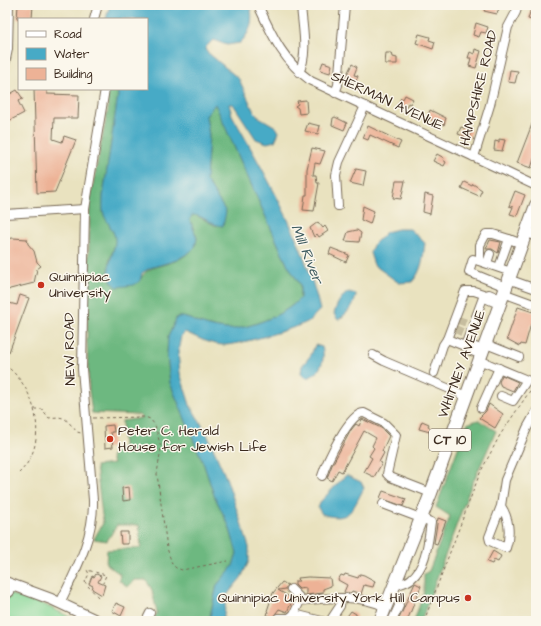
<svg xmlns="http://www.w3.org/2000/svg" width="541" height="626" viewBox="0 0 541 626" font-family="'Architects Daughter',sans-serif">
<rect width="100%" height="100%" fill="#fbf7ec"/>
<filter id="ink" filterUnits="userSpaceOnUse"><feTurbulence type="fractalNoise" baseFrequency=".025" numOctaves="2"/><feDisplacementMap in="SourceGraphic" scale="8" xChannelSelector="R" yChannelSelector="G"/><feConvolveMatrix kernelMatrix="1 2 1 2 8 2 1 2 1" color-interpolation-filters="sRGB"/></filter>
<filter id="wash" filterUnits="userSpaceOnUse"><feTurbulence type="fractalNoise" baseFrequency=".012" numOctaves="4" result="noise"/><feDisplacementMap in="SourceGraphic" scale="16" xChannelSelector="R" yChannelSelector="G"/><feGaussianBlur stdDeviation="0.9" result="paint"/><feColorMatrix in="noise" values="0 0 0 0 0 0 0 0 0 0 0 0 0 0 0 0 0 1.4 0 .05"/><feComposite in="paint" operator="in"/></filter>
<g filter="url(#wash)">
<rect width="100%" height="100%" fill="#e9e2bf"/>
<!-- green -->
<polygon fill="#87d797" stroke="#61805a" points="5,588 9,590 12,595 41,603 78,621 5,621"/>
<!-- forest -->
<g fill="#6db880" stroke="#54714f">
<path d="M106,89H117L118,95L103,196V213L115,236L116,241L109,262L140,281C145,265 163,267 177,260C184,257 190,252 195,247L197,238L190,220L192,215H196L216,226L226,212L206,180L209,135L206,116L215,104L286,262L300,285V298C287,314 254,326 234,329C226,330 212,327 203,324C194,322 188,316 177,317L168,337L167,355L170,383L204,465L214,495L229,526L237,553L233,566L217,585L209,621H152L157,613L152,590L146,580H134L128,587L119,580L120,574L106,564L107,550L141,548L139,525H117L107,541L94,539L103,523L96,466L113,464L111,456L123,447L122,421L142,418L139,415L92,413L89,391L87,341L90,200L108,109Z"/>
<polygon points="478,420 496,431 469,491 421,621 414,621 424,592 424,574 429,571 450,516 436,507 467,424"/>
</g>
<!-- water -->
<g fill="#47aac6" stroke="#416a72">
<path d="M110,5H250C254,20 251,32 240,43L227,45L213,40L206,47V51L239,79L254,112L259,117L276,127L279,132L275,141L267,143L256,139L233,104H229L232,115C267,177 304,240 320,310C316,313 313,318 309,321C298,328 235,346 223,345C209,344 196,337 185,332L181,336L178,352L180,373L190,405L206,432L227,480L249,547V561L241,578L227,595L223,621H209L217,585L233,566L237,553L229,526L214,495L204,465L170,383L167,355L168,337L177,317C188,316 193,322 203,324C211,327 226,330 234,329C254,326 287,314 300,298V285L286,262L215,104L206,116L209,135L206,180L226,212L223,226C211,226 204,215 192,215L190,220L197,238L195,247L190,252L177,260L150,268L142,273L140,281L134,285L117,287C100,274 114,257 115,241C116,233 107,223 104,215C102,210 103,202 103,196L118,95L117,89H147V19H106Z"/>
<path d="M398,229H410L425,243C423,258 422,271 412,282L399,283L374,265L370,253L373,245L386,232Z"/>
<path d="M349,292L356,294C356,304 346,315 338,320L334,314C336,305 341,296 349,292Z"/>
<path d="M315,345L322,347C326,360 320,374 307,378L301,373L302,366L311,355Z"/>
<path d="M346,475L361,482L364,488C352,510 350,523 322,514L318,508L321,501Z"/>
</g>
<g id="blocks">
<!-- building -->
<g fill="#edb296">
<polygon points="18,5 33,5 32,19 17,19"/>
<polygon points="486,5 500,5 497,14 484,11"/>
<polygon points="532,5 536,5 536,21 528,19"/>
<polygon points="476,23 488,27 486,33 481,32 479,37 473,35"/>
<polygon points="419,34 430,37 429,40 435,42 433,49 416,43"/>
<polygon points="475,49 481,51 476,68 469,66 471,58 468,58 470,52 474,54"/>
<polygon points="386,53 392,53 393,57 397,58 397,64 385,64"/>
<polygon points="323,62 332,65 330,73 320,70"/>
<polygon points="352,64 357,67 354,75 358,76 355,83 345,78"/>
<polygon points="510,70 518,71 515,83 508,82"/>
<polygon points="34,89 47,90 47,94 79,95 78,118 54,118 53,139 62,142 64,136 76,140 55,192 37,193"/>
<polygon points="17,90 23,99 18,101 24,113 5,123 5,97"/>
<polygon points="405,95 413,99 410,104 408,103 405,109 397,106 401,98 403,99"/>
<polygon points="306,100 307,113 299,114 298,108 295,106 298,104 297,101"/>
<polygon points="430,110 446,118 444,125 427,118"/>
<polygon points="536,114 536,153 531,168 517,163"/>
<polygon points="335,117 347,123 344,130 332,125 333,118"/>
<polygon points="308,123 320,126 318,134 305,131"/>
<polygon points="368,126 401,142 398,148 370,135 368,140 363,138"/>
<polygon points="461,127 472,131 469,138 458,134"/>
<polygon points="499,139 505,140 502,151 494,150 495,141 499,142"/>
<polygon points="312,148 325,151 320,164 315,163 313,175 316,175 317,183 319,183 314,211 303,210 305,195 307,195 307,169"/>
<polygon points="437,154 444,158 443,160 446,162 444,166 433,161"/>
<polygon points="356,169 366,171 363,186 350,183"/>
<polygon points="396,181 405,181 401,199 393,198"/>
<polygon points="464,182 472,186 473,184 482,190 479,196 461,188"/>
<polygon points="515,191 525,195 517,216 510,214 513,207 509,206"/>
<polygon points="425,194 433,196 430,214 423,212"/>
<polygon points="363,206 374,211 370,224 361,220"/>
<polygon points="318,222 323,228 325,226 328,231 319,237 317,234 314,237 310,228"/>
<polygon points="357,230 361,233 359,242 345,241 348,232"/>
<polygon points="13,238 27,239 28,244 34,251 37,262 41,266 37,269 34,283 10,289 5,293 5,239"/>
<polygon points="490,240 501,242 498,253 492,249 486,249"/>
<polygon points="331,248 349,255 346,262 329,254"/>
<polygon points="20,295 29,298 9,352 5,350 5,302 17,305"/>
<polygon points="518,307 536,313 536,318 534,325 531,324 525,345 521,344 520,346 507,339"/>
<polygon points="502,375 518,382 513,391 501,386 499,382"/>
<polygon points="489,404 503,414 495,428 479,418 486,411"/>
<polygon points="362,419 381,428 389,436 382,451 384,453 379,462 382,463 374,477 364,472 372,458 369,456 374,448 372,446 376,438 364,431 342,472 338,470 332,481 327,478 332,465 351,430 356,424 359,426"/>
<polygon points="422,421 429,424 428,426 431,428 430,432 419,429"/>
<polygon points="113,425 114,432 111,432 113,447 105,448 104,426"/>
<polygon points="129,487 130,500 123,501 122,488"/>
<polygon points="383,491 406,499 403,506 380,498"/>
<polygon points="438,518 446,521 437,544 434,543"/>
<polygon points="120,532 128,532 128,544 121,544"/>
<polygon points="493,551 501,556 498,562 494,560 492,564 487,562"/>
<polygon points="96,574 101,576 98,582 105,585 102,595 92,589 93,586 89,584 92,576 94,577"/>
<polygon points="345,574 358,578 360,574 364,575 375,581 373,587 364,585 361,594 352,591 351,593 346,593 344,592 347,585 338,580 341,575 344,576"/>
<polygon points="308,577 330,578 331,586 323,589 323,593 306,595 306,588 299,589 295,585 295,581 299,581 298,578"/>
<polygon points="282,582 288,585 286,589 278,590 293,599 287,612 279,609 273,617 267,615 268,612 267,611 273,593"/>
<polygon points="415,583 421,586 407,621 398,621"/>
<polygon points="116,603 125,607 121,616 112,611"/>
<polygon points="351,611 356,614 356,621 337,621 340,616 345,619"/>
</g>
</g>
</g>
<g filter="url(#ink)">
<use href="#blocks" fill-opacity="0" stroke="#786a56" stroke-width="1"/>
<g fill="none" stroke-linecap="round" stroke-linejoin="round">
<!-- minor-tunnel -->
<g stroke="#c6bd9f" stroke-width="8" stroke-dasharray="8 4" stroke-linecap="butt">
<polyline points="458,320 470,324"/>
<polyline points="455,329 467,334"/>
</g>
<!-- minor casing -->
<g stroke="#786a56" stroke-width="10">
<g id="minor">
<path d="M258,5C272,35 283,61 311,81L536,186"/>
<polyline points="94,19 98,5"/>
<polyline points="5,64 8,49 9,5"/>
<path d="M299,72C309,54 302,25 301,5"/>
<polyline points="335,93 338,85 345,5"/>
<polyline points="474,157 490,105 508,27 516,12 518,5"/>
<polyline points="338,206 336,175 339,162 365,106"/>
<polyline points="5,214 85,209"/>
<polyline points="480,261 480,245 486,234 493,234 509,239"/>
<polyline points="487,263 490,254"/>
<polyline points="499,267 509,239 522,244"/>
<polyline points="508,279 536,289"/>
<polyline points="506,287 469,272 473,259 511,272"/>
<polyline points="503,293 536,305"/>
<polyline points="486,344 519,357"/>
<polyline points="465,346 484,295"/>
<polyline points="467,347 447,339 465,291 474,291 486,295 489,294 496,297 497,300 494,302 487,299 486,295"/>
<polyline points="479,351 477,353 469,350 467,347 470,345 478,348 483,352"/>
<polyline points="373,355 384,361 466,396"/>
<polyline points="479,360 527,380 513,401 501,396"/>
<polyline points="434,373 443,345 447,339"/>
<polyline points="481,408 499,368"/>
<path d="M322,476C326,463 350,411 364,413L384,423L396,435L387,474L390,477L431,493"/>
<path d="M383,504L431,522C428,541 427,566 411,579C406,583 399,584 394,586"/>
<path d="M501,506C509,518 511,534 506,548L490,541L489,537L501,506L505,480L527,428L536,412"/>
<polyline points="291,589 300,598 300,601"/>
<polyline points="391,593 398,599 399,606 392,621"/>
<polyline points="5,596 10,592 12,585"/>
<path d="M60,603C76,570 94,537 93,500L82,369L85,209L105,89"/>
<polyline points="278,618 289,618 294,614"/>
<polyline points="146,621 150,613"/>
<path d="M322,621L294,614L300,601C330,598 358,594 386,607"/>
<polyline points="330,621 340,606 341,598"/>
</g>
</g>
<!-- major casing -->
<g stroke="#786a56" stroke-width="12">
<g id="major">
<polyline points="526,232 536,235"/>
<polyline points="5,582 51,599 98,621"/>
</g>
</g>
<!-- highway casing -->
<g stroke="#786a56" stroke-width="14">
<polyline id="highway" points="380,621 431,493 536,205"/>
</g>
<!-- path -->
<g stroke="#786a56" stroke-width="1" stroke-dasharray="3 3" stroke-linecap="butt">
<path d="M5,365C37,388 50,444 19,473"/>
<path d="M34,409H42L49,418C67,415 66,420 77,432L81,433"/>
<polyline points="93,418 145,417 150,419 155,425 161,448 157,474 167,548 172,564 176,568 182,570 228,561"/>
<path d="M98,597C94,592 89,588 85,582L89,574L87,570L106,575L103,583"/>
<polyline points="424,621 480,473 500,435 536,382"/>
</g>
<!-- minor -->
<use href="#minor" stroke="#fff" stroke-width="8"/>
<!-- major -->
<use href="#major" stroke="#fff" stroke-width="10"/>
<!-- highway -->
<use href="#highway" stroke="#fff" stroke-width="12"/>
</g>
</g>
<!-- markers -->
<g fill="#c8321e" stroke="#fbf7ec" stroke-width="1.5">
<circle cx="41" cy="285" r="4"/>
<circle cx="110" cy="439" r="4"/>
<circle cx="468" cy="598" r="4"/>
</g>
<g text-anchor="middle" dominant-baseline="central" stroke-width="3" stroke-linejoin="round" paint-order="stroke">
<!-- shield labels -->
<rect fill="#fbf7ec" stroke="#75685c" stroke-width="1" x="429" y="429" width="42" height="22" rx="3"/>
<g font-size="13" font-weight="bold" fill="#3b2a1e">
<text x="450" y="440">CT 10</text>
</g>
<!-- street labels -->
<g font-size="14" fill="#3b2a1e" stroke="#fbf7ec">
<text transform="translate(479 88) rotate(-76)">HAMPSHIRE ROAD</text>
<text transform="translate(387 101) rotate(25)">SHERMAN AVENUE</text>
<text transform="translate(70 349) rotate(-91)">NEW ROAD</text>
<text transform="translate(462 364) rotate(-70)">WHITNEY AVENUE</text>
</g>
<!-- poi labels -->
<g font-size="14" fill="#3b2a1e" stroke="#fbf7ec" text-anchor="start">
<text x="49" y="277">Quinnipiac<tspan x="49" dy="16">University</tspan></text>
<text x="118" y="431">Peter C. Herald<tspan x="118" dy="16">House for Jewish Life</tspan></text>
<text x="460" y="598" text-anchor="end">Quinnipiac University York Hill Campus</text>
</g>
<!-- water labels -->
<g font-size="15" font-style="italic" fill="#405d61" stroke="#fbf7ec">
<text transform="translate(307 254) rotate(68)">Mill River</text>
</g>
</g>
<!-- margin -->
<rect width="541" height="626" fill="none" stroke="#fbf7ec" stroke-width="20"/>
<!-- legend -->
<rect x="18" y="18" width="130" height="72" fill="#fbf7ec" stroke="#aea59a"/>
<rect x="26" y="31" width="20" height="6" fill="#ffffff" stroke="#aea59a"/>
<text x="54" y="38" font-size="12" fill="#3b2a1e">Road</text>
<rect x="26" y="48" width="20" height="12" fill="#47aac6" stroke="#aea59a"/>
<text x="54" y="58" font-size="12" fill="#3b2a1e">Water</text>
<rect x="26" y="68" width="20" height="12" fill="#edb296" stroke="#aea59a"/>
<text x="54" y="78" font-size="12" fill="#3b2a1e">Building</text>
</svg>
